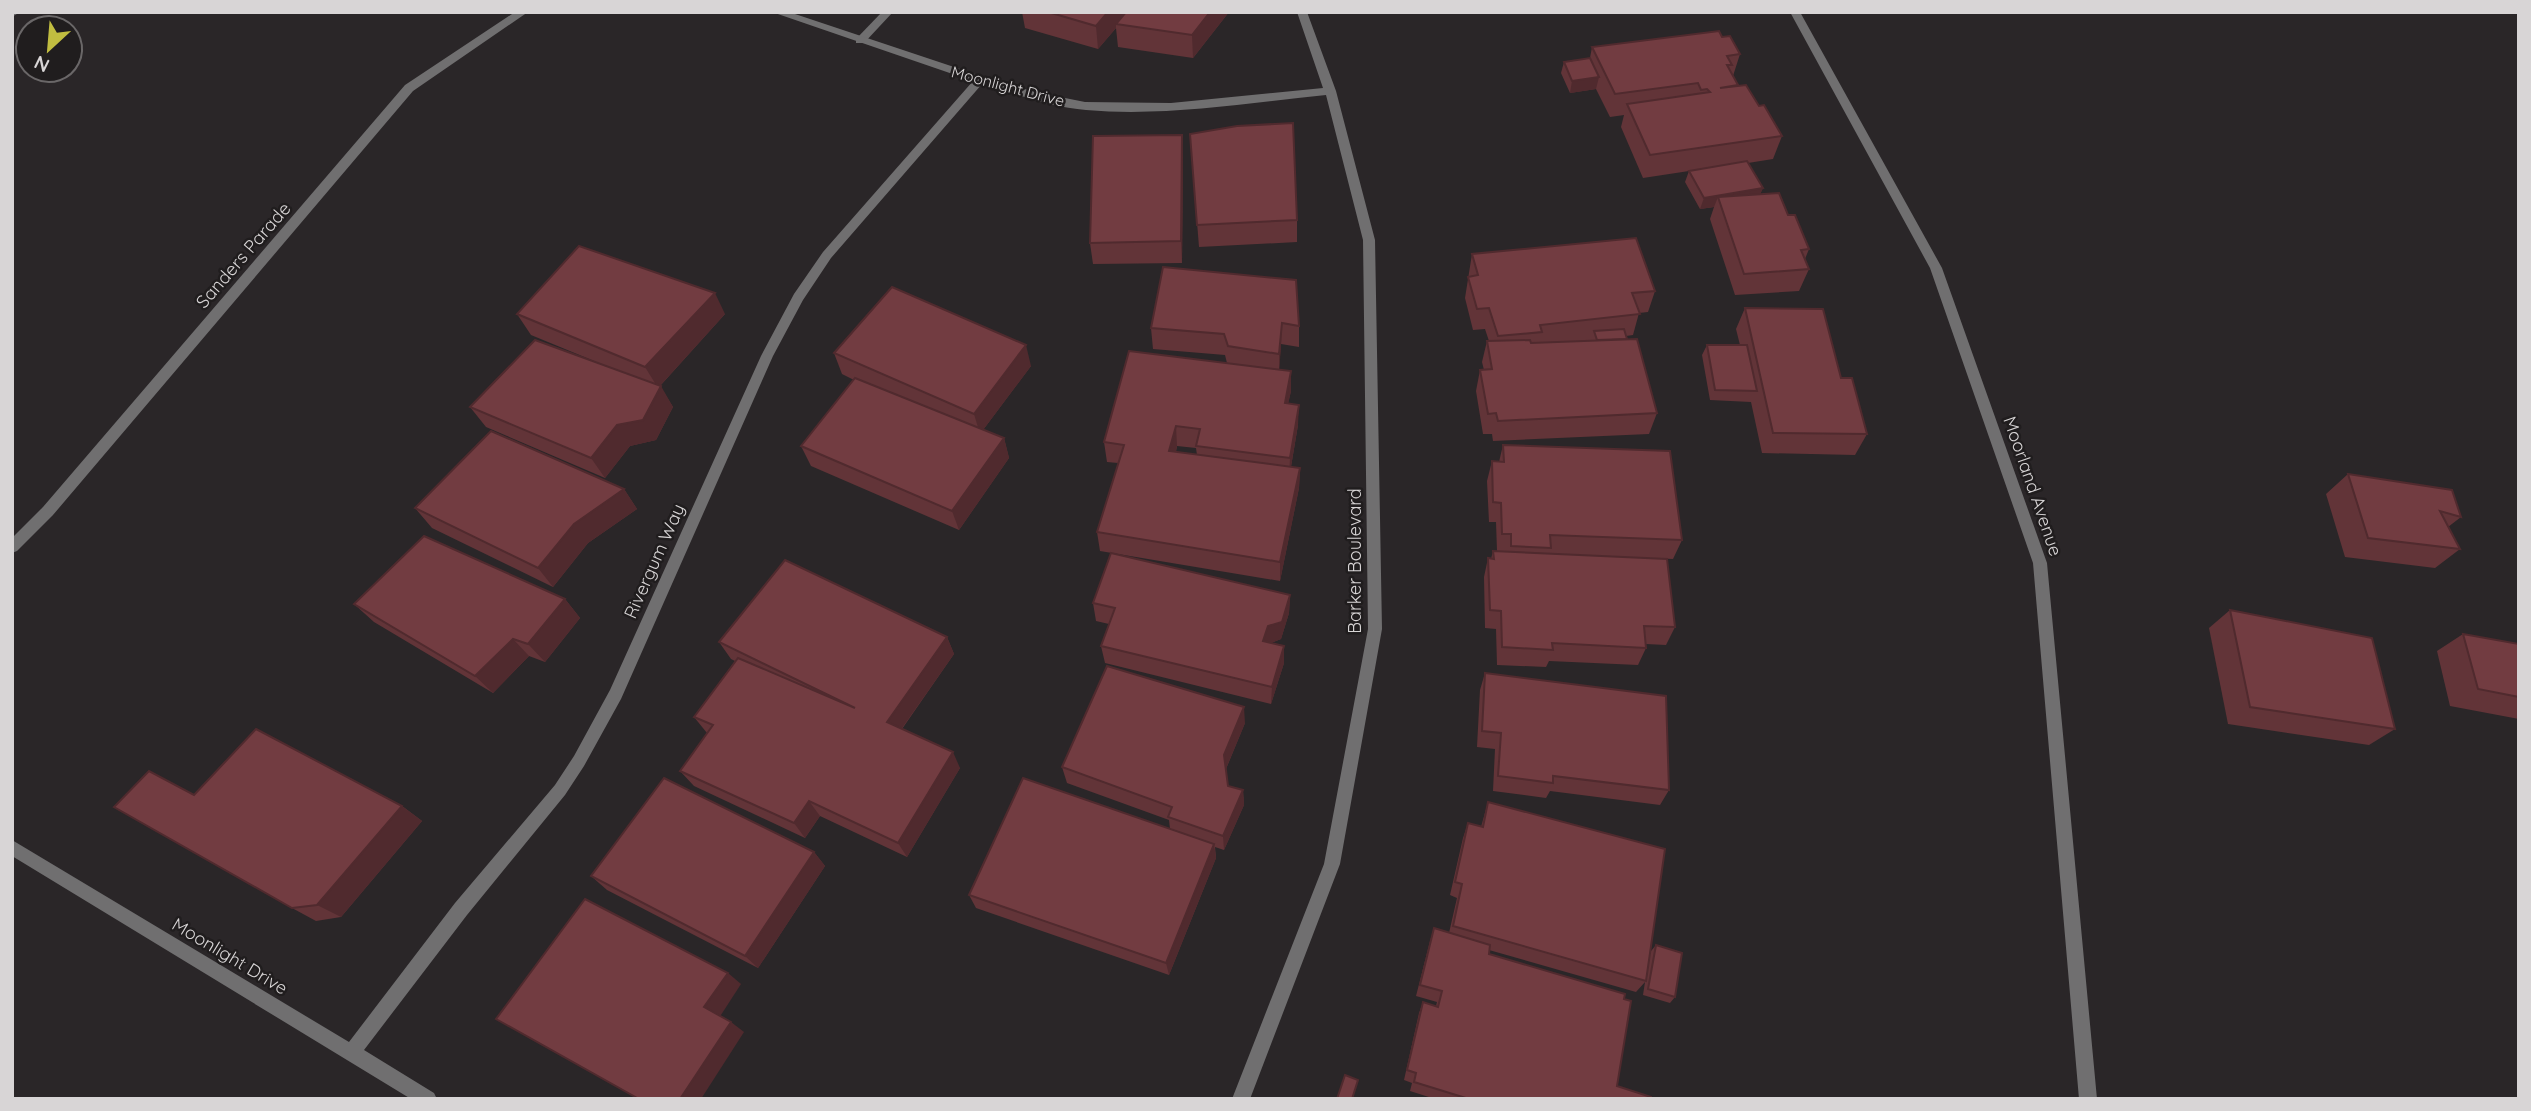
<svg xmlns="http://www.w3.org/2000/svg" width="2531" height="1111" viewBox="0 0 2531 1111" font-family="Quicksand,sans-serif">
<rect width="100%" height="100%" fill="#2a2628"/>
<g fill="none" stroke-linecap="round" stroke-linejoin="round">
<!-- lane -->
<polygon fill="#706f70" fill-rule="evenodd" points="882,12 893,12 864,43 856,43 856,39"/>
<!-- street -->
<g fill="#706f70" fill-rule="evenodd">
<polygon points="12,12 20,12 12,17"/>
<polygon points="515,12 528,12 413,91 53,515 17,551 12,553 12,538 43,507 405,85"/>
<path d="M772,12H789L984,77L1035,92L1085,102L1171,103L1323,88L1297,12H1307L1336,91L1375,240L1382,629L1340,864L1250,1099H1232L1324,864L1368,629L1363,240L1326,95C1247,103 1165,117 1086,110C1051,107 1016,94 982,84L831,258L803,300L773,356L621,699L584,766L565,795L467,915L364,1050L434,1093L437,1099H411L12,856V840L349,1042L455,903L555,785L574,756L610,690L761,356L794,294L823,252L973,81Z"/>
<polygon points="1790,12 1800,12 1942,268 2047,563 2097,1099 2079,1099 2033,563 1930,268"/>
</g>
</g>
<!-- wall -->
<g fill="#623438" fill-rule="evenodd">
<polygon points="1022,12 1229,12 1193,58 1118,47 1116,28 1098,49 1025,28"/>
<polygon points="1722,37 1740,54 1733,76 1737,86 1759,106 1782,136 1773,159 1748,163 1763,188 1760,194 1788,215 1809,249 1805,259 1809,269 1799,291 1735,295 1710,219 1714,207 1700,209 1685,182 1689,171 1643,178 1621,127 1624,115 1610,117 1596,89 1570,93 1561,73 1564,62 1590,58 1592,47"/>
<polygon points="1190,134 1297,220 1297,242 1199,247"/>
<polygon points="1183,157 1182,263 1093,264 1090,243"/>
<polygon points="1472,254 1655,291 1648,312 1639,313 1633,335 1626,336 1657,413 1649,434 1493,441 1492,434 1483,434 1476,391 1480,370 1484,370 1482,362 1487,341 1489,341 1485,329 1473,330 1465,298"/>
<path d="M1163,267L1299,326V347L1281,344L1279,369L1291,391L1288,403L1298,425L1291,467L1300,468L1299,488L1280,581L1100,551L1097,532L1118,463L1107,462L1104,442L1227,363L1225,355L1153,349L1151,328ZM1177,446L1196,448L1197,455L1176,452Z"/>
<polygon points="1745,308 1841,378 1867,434 1855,455 1762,453 1751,402 1710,400 1702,355 1707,345 1740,345 1736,329"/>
<polygon points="517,314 725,314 660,386 673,407 656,440 630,446 605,478 486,427 470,407 594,361 531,335"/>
<polygon points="834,353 1031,366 983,430 1004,438 1009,458 959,530 811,466 801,446 854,380 842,374"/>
<polygon points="1503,445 1682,540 1673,559 1628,557 1675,627 1666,645 1646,644 1646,648 1638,665 1549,661 1546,667 1497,665 1496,629 1485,628 1484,577 1488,558 1491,559 1493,551 1497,551 1496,522 1489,522 1487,481 1492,461 1499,462"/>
<polygon points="2348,474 2461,517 2448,527 2460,549 2435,568 2345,557 2326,494"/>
<polygon points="624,489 637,509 588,543 553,587 432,528 415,508"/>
<polygon points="1290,595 1289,613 1281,639 1271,643 1284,646 1284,663 1271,704 1105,663 1101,646 1109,624 1096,621 1093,603"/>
<polygon points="565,599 580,618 545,662 529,656 493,693 374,622 354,604"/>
<polygon points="2230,610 2395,729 2369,745 2228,724 2209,628"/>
<polygon points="2463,634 2519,644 2519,719 2450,706 2437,651"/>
<polygon points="947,637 954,654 902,729 960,768 907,857 820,816 805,838 694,786 680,771 707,733 694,717 735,661 731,659 719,642"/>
<polygon points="1485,673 1669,790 1660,805 1550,791 1546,798 1493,791 1495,749 1477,747 1480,690"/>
<polygon points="1245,723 1226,769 1228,786 1243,790 1244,805 1224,850 1215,847 1216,858 1169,975 976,908 969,895 1170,829 1169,820 1067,783 1062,767"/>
<polygon points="194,795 402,806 422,821 341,917 316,921 292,908"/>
<polygon points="1488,802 1651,951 1656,945 1675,997 1670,1003 1643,995 1645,982 1636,992 1489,950 1489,954 1617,1086 1651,1099 1435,1099 1410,1091 1412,1083 1404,1080 1419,1013 1423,1002 1436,1006 1437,1002 1416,996 1430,941 1434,928 1449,933 1457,898 1450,895 1463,838 1468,823 1481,827"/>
<polygon points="814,852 825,866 758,968 607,890 591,876"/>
</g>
<!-- shaded-wall -->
<g fill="#502a2e">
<polygon points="1108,12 1129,12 1116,24 1116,28 1098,49 1096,26"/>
<polygon points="1210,12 1229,12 1193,58 1192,35"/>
<polygon points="1599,77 1596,89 1570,93 1572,81"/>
<polygon points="1182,135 1183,157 1182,263 1181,241"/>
<polygon points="1763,188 1758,199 1718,197 1714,207 1700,209 1704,198"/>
<polygon points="715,293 725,314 658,388 645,367"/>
<polygon points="1282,323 1281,344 1279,375 1279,354"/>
<polygon points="1026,345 1031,366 980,434 974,414"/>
<polygon points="1291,371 1291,391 1284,423 1285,403"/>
<polygon points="661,386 673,407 656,440 630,446 605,478 591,458 617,425"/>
<polygon points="1299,405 1298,425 1289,478 1290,458"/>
<polygon points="1176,426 1177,446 1171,471 1169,451"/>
<polygon points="1004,438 1009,458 959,530 952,511"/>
<polygon points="1300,468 1299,488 1280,581 1280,562"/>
<polygon points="624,489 637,509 588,543 553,587 538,568 574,524"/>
<polygon points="1290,595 1289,613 1281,639 1268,644 1263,641 1268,626"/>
<polygon points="565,599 580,618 545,662 528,644"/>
<polygon points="947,637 954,654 895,738 887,722"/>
<polygon points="513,639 529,656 493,693 475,676"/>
<polygon points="1284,646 1284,663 1271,704 1272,687"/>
<polygon points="1244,707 1245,723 1225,771 1224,755"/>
<polygon points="953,752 960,768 907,857 898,843"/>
<polygon points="1243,790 1244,805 1224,850 1223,836"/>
<polygon points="809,801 820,816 805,838 794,823"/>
<polygon points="402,806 422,821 341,917 317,905"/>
<polygon points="1214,844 1216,858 1169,975 1166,963"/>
<polygon points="814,852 825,866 758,968 745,956"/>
<polygon points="728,973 741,984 719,1018 704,1007"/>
<polygon points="731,1022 744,1032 701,1099 680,1099"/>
</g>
<!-- building -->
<g fill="#723c41" stroke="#502a2e" stroke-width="2">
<polygon points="1048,12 1108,12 1096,26"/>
<polygon points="1126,12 1210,12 1192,35 1116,24"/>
<polygon points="1719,31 1722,37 1730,36 1740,54 1727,56 1732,65 1727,65 1738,85 1720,88 1746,85 1759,106 1764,105 1782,136 1650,155 1627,104 1710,92 1707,89 1701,90 1698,83 1615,94 1592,47"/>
<polygon points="1590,58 1599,77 1572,81 1564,62"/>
<polygon points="1293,123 1297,220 1197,225 1190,134 1237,126"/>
<polygon points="1182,135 1181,241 1090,243 1093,136"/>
<polygon points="1747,161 1763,188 1704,198 1689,171"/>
<polygon points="1779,193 1788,215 1795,215 1809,249 1801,250 1809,269 1744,274 1718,197"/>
<polygon points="1636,238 1655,291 1632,293 1640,314 1540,325 1542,332 1498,336 1489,308 1477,309 1468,277 1478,275 1472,254"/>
<polygon points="579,246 715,293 645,367 517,314"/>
<polygon points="1163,267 1296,280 1299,326 1282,323 1279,354 1228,346 1224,334 1151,328"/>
<polygon points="892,287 1026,345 974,414 834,353"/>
<polygon points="1745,308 1823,309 1841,378 1852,378 1867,434 1773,433"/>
<polygon points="1624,329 1627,339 1597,340 1594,331"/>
<polygon points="1637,339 1657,413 1498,421 1496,413 1488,414 1480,370 1492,369 1487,341 1530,340 1531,343"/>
<polygon points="535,340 661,386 643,420 617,425 591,458 470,407"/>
<polygon points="1707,345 1747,345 1757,391 1715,390"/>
<polygon points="1129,351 1291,371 1285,403 1299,405 1290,458 1196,446 1200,429 1176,426 1169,451 1300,468 1280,562 1097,532 1124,445 1104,442"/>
<polygon points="855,378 1004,438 952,511 801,446"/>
<polygon points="491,431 624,489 574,524 538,568 415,508"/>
<polygon points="1503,445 1670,451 1682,540 1550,535 1551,548 1511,546 1511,534 1502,534 1501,503 1493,502 1492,461 1504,462"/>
<polygon points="2348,474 2452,490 2461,517 2440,511 2460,549 2368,538"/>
<polygon points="424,536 565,599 528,644 513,639 475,676 354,604"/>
<polygon points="1493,551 1667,559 1675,627 1644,626 1646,648 1552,643 1553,650 1502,647 1501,611 1490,610 1488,558 1494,559"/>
<polygon points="1111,553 1290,595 1282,622 1268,626 1263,641 1284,646 1272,687 1101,646 1115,608 1093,603"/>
<polygon points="785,560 947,637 887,722 953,752 898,843 809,801 794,823 680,771 713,725 694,717 738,658 855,708 719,642"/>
<polygon points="2230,610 2372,638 2395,729 2250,707"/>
<polygon points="2463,634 2519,644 2519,697 2478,689"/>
<polygon points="1107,666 1244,707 1224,755 1228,786 1243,790 1223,836 1168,817 1172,807 1062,767"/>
<polygon points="1485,673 1666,696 1669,790 1553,776 1553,783 1498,776 1501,733 1482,731"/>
<polygon points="256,729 402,806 317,905 292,908 114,807 149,771 194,795"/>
<polygon points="664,778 814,852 745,956 591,876"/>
<polygon points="1023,778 1214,844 1166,963 969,895"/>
<polygon points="1488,802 1665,849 1646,981 1453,926 1462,884 1455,882 1468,823 1483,827"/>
<polygon points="585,899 728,973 704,1007 731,1022 680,1099 639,1099 496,1019"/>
<polygon points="1434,928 1490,945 1489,954 1625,994 1624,999 1631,1001 1617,1086 1651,1097 1651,1099 1469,1099 1414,1082 1416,1073 1407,1070 1423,1002 1438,1007 1442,991 1420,985"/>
<polygon points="1656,945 1682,953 1675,997 1648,989"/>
<polygon points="1345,1075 1358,1080 1352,1099 1337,1099"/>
</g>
<g text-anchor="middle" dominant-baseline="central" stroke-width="5" stroke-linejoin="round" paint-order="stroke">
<!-- far-street labels -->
<g font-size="16" fill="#d8d5d6" stroke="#201d1e">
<text transform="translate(1008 86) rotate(15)">Moonlight Drive</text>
</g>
<!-- street labels -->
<g font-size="18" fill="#d8d5d6" stroke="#201d1e">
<text transform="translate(243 255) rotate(-49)">Sanders Parade</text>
<text transform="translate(2033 486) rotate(71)">Moorland Avenue</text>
<text transform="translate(654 561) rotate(-66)">Rivergum Way</text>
<text transform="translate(1354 561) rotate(-90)">Barker Boulevard</text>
<text transform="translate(230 956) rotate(31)">Moonlight Drive</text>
</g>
</g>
<!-- border -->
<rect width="2531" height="1111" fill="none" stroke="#d8d5d6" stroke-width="28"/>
<!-- north arrow -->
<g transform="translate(49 49) rotate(206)"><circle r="33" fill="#201d1e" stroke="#6a6768" stroke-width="2"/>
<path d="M0-5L12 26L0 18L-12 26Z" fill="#c1bd40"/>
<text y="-10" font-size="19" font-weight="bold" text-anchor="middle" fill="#d8d5d6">N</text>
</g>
</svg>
